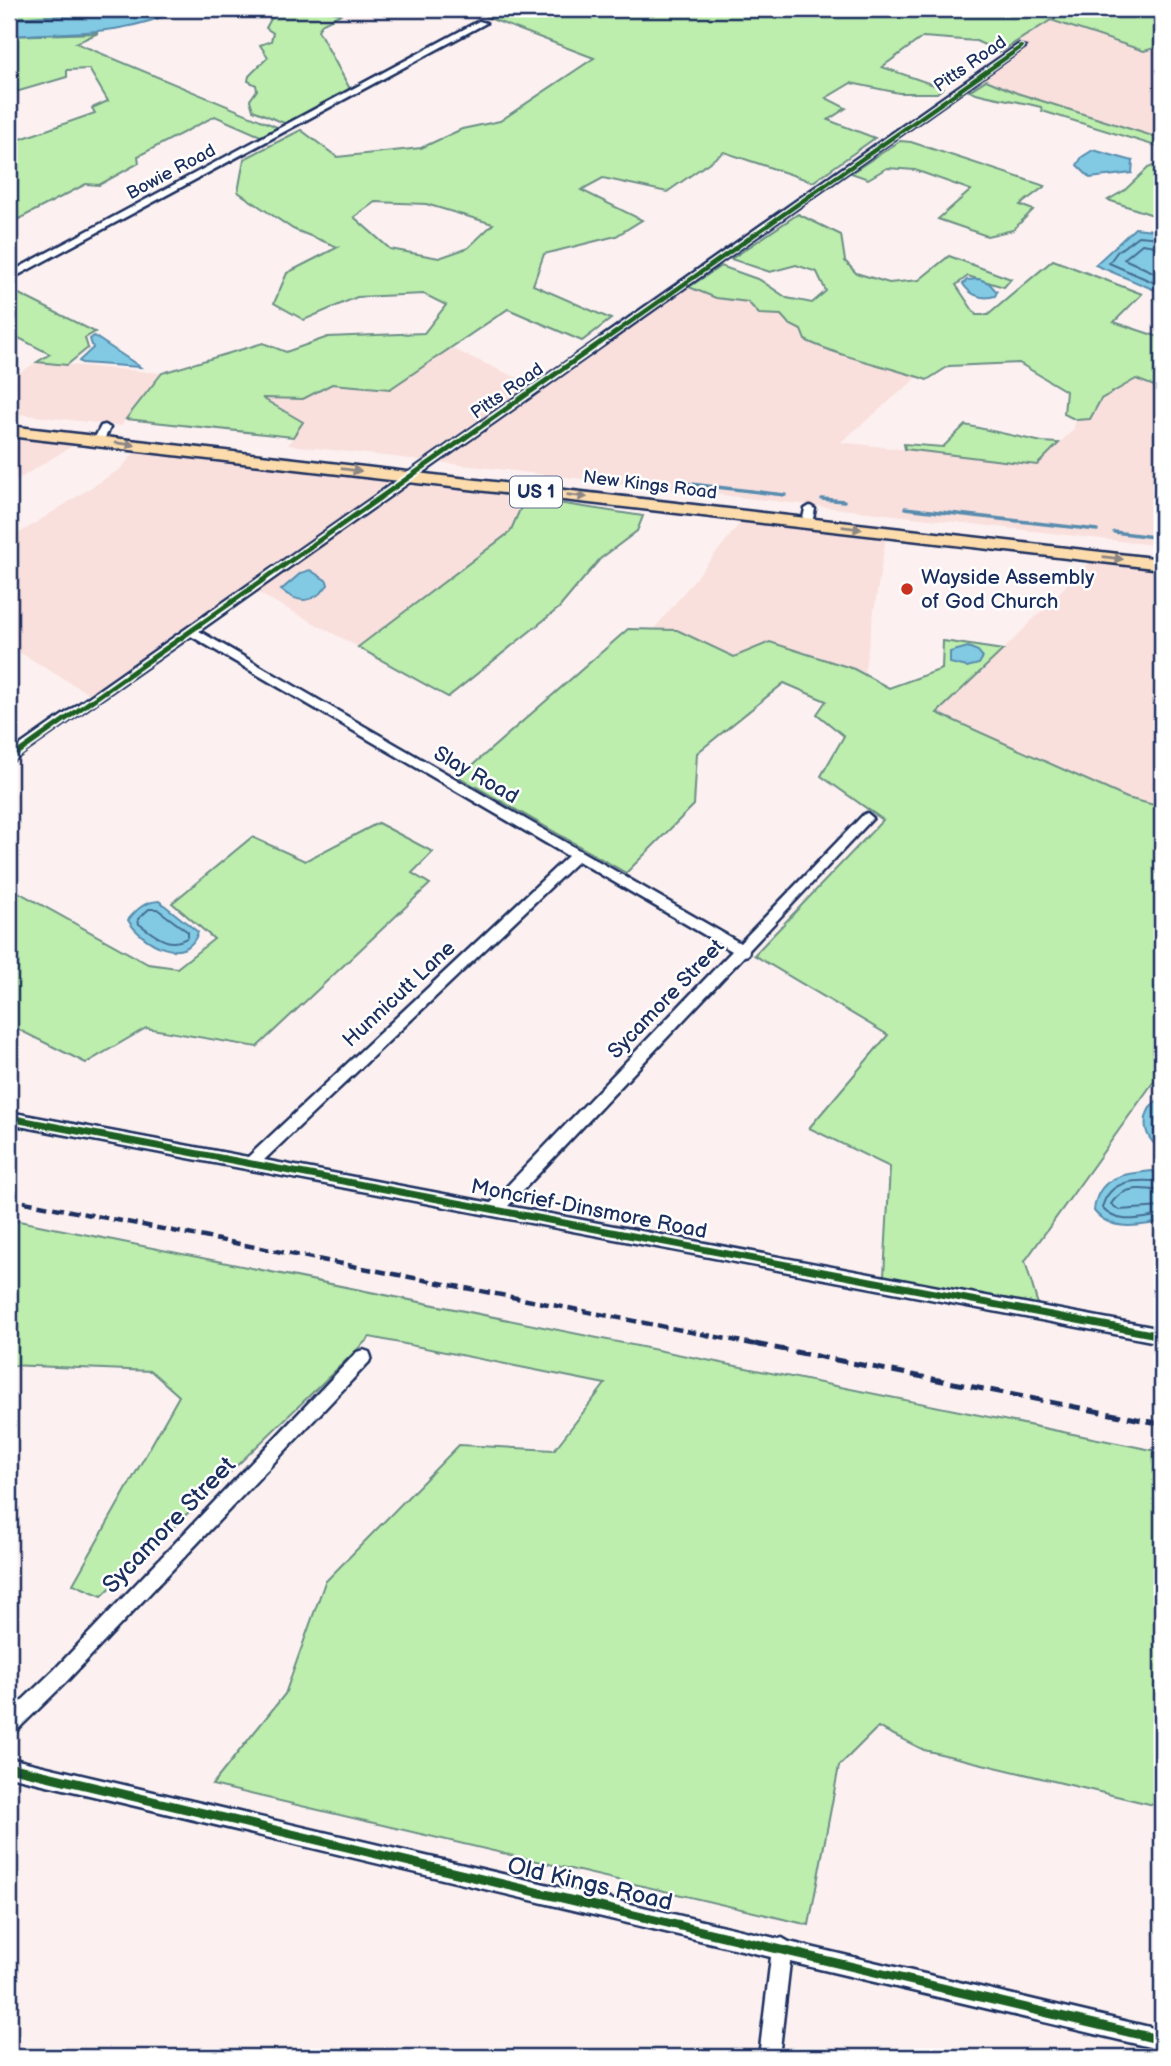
<svg xmlns="http://www.w3.org/2000/svg" width="1171" height="2066" viewBox="0 0 1171 2066" font-family="'Balsamiq Sans',sans-serif">
<rect width="100%" height="100%" fill="#fcf1f0"/>
<filter id="ink" filterUnits="userSpaceOnUse"><feTurbulence type="fractalNoise" baseFrequency=".0143" numOctaves="2"/><feDisplacementMap in="SourceGraphic" scale="14" xChannelSelector="R" yChannelSelector="G"/><feConvolveMatrix kernelMatrix="1 2 1 2 8 2 1 2 1" color-interpolation-filters="sRGB"/></filter>
<g filter="url(#ink)">
<!-- built -->
<g fill="#f9e0dd">
<polygon points="1051,20 1144,51 1162,46 1162,139 1017,93 982,79 1012,58 1000,52"/>
<polygon points="680,284 716,298 749,302 759,314 781,315 789,324 801,330 918,377 841,442 1037,465 1073,430 1076,420 1090,419 1101,399 1136,379 1162,389 1162,546 288,445 303,422 260,398 303,399 332,384 390,389 451,348 535,386"/>
<polygon points="37,362 162,373 121,426 9,413 9,379"/>
<polygon points="9,435 77,443 9,485"/>
<polygon points="137,450 398,482 525,498 510,532 358,647 247,587 92,696 9,646 9,533 15,536 120,469"/>
<polygon points="742,521 886,537 864,674 770,643 734,657 677,630 654,629"/>
<polygon points="1091,560 1162,568 1162,807 1127,798 936,713 1003,650"/>
</g>
<!-- green -->
<g fill="#bdeead" stroke="#6c8e86" stroke-width="2" fill-rule="evenodd">
<polygon points="9,9 128,9 113,13 9,18"/>
<polygon points="285,9 321,9 341,14 323,23 318,30 350,89 301,118 284,123 253,110 250,100 257,90 256,85 248,81 249,76 268,57 260,45 271,41 273,33 266,28 272,17"/>
<path d="M498,9H1162V46L1144,51L1051,20L1000,52L976,41L923,37L882,67L943,88L937,93H899L851,83L826,98L846,108L828,120L875,138L813,182L724,152L667,192L603,178L581,190L642,220L616,236L544,254L533,285L611,319L582,341L508,309L390,389L332,384L303,399L262,398L303,422L293,437L126,419L162,373L263,343L286,352L328,337L424,333L446,305L424,294L357,297L304,320L274,303L287,273L338,247L293,229L238,192L244,159L301,130L337,157L421,148L462,129L500,121L594,58L486,17ZM375,202L426,204L493,224L468,248L439,258L390,249L354,217Z"/>
<polygon points="98,33 76,43 282,129 265,138 215,116 138,156 139,163 99,185 86,184 9,224 9,139 18,140 95,113 92,108 108,101 89,69 67,70 67,77 9,94 9,36"/>
<path d="M986,80L1017,93L1162,139V148L1042,111L1041,107C1016,100 994,99 969,91Z"/>
<polygon points="900,141 911,142 1045,186 1020,205 1033,210 1013,230 987,236 938,219 971,190 915,170 887,168 868,179 851,173"/>
<polygon points="1162,162 1162,218 1108,200 1125,190 1148,168"/>
<path d="M798,214L841,235L845,261L856,273L889,283L919,280L949,256L1011,279L1004,287L968,276L956,285L976,315H988L1053,260L1142,294L1114,322L1162,338V389L1136,379L1101,399L1090,419L1076,420L1064,414L1066,391L1019,363L949,366L927,380C887,366 843,358 805,340L801,330L789,324L781,315L759,314L748,302L716,298L689,287L721,266L760,280L787,298L812,303L826,291L817,272L796,265L770,272L731,259Z"/>
<polygon points="9,289 95,332 85,338 88,348 67,365 37,362 50,354 9,333"/>
<polygon points="965,425 1042,442 1059,443 1037,465 905,449 904,444 943,447"/>
<polygon points="525,498 643,516 637,531 600,559 559,608 448,697 358,647 510,532"/>
<polygon points="628,629 677,630 734,657 770,642 854,669 889,688 942,669 943,641 1003,650 937,713 1127,798 1162,807 1162,1070 1025,1261 1038,1305 884,1276 890,1167 809,1128 888,1035 754,955 883,820 821,776 844,736 817,714 826,701 784,683 697,753 694,805 626,873 459,777"/>
<polygon points="378,823 433,852 412,873 430,884 257,1047 146,1028 86,1063 9,1025 9,887 148,964 177,968 214,939 172,903 252,837 305,861"/>
<polygon points="9,1219 1162,1452 1162,1807 924,1750 878,1727 839,1766 809,1925 212,1785 285,1694 325,1582 459,1445 554,1450 605,1384 370,1337 102,1596 73,1584 179,1396 151,1371 9,1365"/>
</g>
<!-- water -->
<g fill="#82cae3" stroke="#598cae" stroke-width="2">
<path d="M128,9H180C123,37 69,31 9,36V18L113,13Z"/>
<polygon points="1093,150 1133,161 1132,173 1090,178 1077,165 1082,157"/>
<polygon points="1135,228 1162,231 1162,293 1095,265"/>
<path d="M979,279L989,283L997,292L995,296C982,300 970,295 963,284L967,280Z"/>
<polygon points="94,336 136,364 140,367 82,363 79,361 93,348 90,339"/>
<path d="M310,570L327,581L328,585C313,604 299,604 281,590L301,573Z"/>
<polygon points="968,647 978,651 983,657 979,664 967,667 950,663 950,652"/>
<path d="M159,901L198,932C187,968 141,943 128,920C137,909 144,902 159,901Z"/>
<path d="M1162,1098V1149C1140,1138 1140,1108 1162,1098Z"/>
<path d="M1152,1171L1162,1176V1222C1139,1226 1111,1232 1094,1211C1097,1176 1124,1174 1152,1171Z"/>
</g>
<g fill="none" stroke-linecap="round" stroke-linejoin="round">
<!-- shore -->
<g stroke="#446d93" stroke-width="2">
<polyline points="1162,238 1138,236 1117,252 1109,263 1162,286"/>
<polyline points="1162,247 1142,244 1124,259 1162,276"/>
<path d="M149,909H157L188,932V937C169,950 155,935 139,924L138,919Z"/>
<path d="M1162,1182C1137,1179 1109,1179 1102,1208C1118,1226 1141,1218 1162,1215"/>
<path d="M1162,1191C1142,1188 1123,1185 1111,1204L1119,1210L1162,1207"/>
</g>
<!-- stream -->
<g stroke="#598cae" stroke-width="3.5">
<polyline points="682,483 785,495"/>
<polyline points="822,499 844,501"/>
<polyline points="905,508 1097,530"/>
<polyline points="1114,532 1162,538"/>
</g>
<!-- minor casing -->
<g stroke="#1b2f5e" stroke-width="5">
<g id="minor">
<polygon points="479,21 486,23 9,280 9,273"/>
<path d="M1018,45L1025,47L199,631L740,943L863,815L867,813L873,818L749,950L748,955L744,956L508,1206L1162,1329V1343L9,1124V1112L248,1157L568,856L191,636L9,763V753ZM578,861L732,951L491,1203L264,1160Z"/>
<polygon points="105,425 110,428 102,443 94,443 93,441 101,426"/>
<polygon points="810,506 815,509 812,523 807,526 802,523 805,509"/>
<polygon points="363,1350 369,1352 371,1357 369,1362 66,1682 15,1732 9,1735 9,1713 54,1670 357,1352"/>
<polygon points="9,1758 779,1939 782,1938 789,1942 1162,2030 1162,2050 790,1962 779,2057 759,2057 771,1957 9,1776"/>
</g>
</g>
<!-- highway casing -->
<g stroke="#1b2f5e" stroke-width="5">
<polygon id="highway" points="9,426 1162,559 1162,569 9,436"/>
</g>
<!-- minor -->
<use href="#minor" fill="#fff" fill-rule="evenodd"/>
<!-- highway -->
<use href="#highway" fill="#fcdcac" fill-rule="evenodd"/>
<!-- rail-far1 -->
<polyline stroke="#1b2f5e" stroke-width="4.5" stroke-dasharray="10 5" stroke-linecap="butt" points="9,1199 763,1346"/>
<!-- rail -->
<polyline stroke="#1b2f5e" stroke-width="5" stroke-dasharray="13 7" stroke-linecap="butt" points="755,1344 1162,1424"/>
<!-- cycleway-far3 casing -->
<g stroke="#fff" stroke-width="7">
<polyline id="cycleway-far3" points="599,344 1021,47"/>
</g>
<!-- cycleway-far2 casing -->
<g stroke="#fff" stroke-width="9">
<polyline id="cycleway-far2" points="9,759 601,342"/>
</g>
<!-- cycleway-far1 casing -->
<g stroke="#fff" stroke-width="11">
<polyline id="cycleway-far1" points="9,1118 1162,1336"/>
</g>
<!-- cycleway casing -->
<g stroke="#fff" stroke-width="13">
<polyline id="cycleway" points="9,1767 1162,2040"/>
</g>
<!-- cycleway-far3 -->
<use href="#cycleway-far3" stroke="#1b5e20" stroke-width="4.5"/>
<!-- cycleway-far2 -->
<use href="#cycleway-far2" stroke="#1b5e20" stroke-width="5"/>
<!-- cycleway-far1 -->
<use href="#cycleway-far1" stroke="#1b5e20" stroke-width="7"/>
<!-- cycleway -->
<use href="#cycleway" stroke="#1b5e20" stroke-width="9"/>
</g>
<!-- one-way arrows -->
<defs><path id="oneway-solid" d="M-6-.8H1V-3.2L6.5 0L1 3.2V.8H-6Z" transform="scale(1.75)"/></defs>
<g fill="#8c8685">
<use href="#oneway-solid" transform="translate(125 444) rotate(7)"/>
<use href="#oneway-solid" transform="translate(351 470) rotate(7)"/>
<use href="#oneway-solid" transform="translate(577 496) rotate(7)"/>
<use href="#oneway-solid" transform="translate(852 528) rotate(7)"/>
<use href="#oneway-solid" transform="translate(1113 558) rotate(7)"/>
</g>
</g>
<!-- markers -->
<circle fill="#c8321e" stroke="#fff" stroke-width="2.5" cx="907" cy="589" r="7"/>
<g text-anchor="middle" dominant-baseline="central" stroke-width="5" stroke-linejoin="round" paint-order="stroke">
<!-- far-street labels -->
<g font-size="18" fill="#1b2f5e" stroke="#fff">
<text transform="translate(970 64) rotate(-35)">Pitts Road</text>
<text transform="translate(171 172) rotate(-28)">Bowie Road</text>
<text transform="translate(507 391) rotate(-35)">Pitts Road</text>
<text transform="translate(650 485) rotate(7)">New Kings Road</text>
</g>
<!-- shield labels -->
<rect fill="#fff" stroke="#5f6d8e" stroke-width="2" x="510" y="476.5" width="52" height="31" rx="5"/>
<g font-size="19" font-weight="bold" fill="#1b2f5e">
<text x="536" y="492">US 1</text>
</g>
<!-- poi labels -->
<g font-size="21" fill="#1b2f5e" stroke="#fff" text-anchor="start">
<text x="921" y="577">Wayside Assembly<tspan x="921" dy="24">of God Church</tspan></text>
</g>
<!-- street labels -->
<g font-size="21" fill="#1b2f5e" stroke="#fff">
<text transform="translate(476 775) rotate(30)">Slay Road</text>
<text transform="translate(399 994) rotate(-43)">Hunnicutt Lane</text>
<text transform="translate(666 999) rotate(-46)">Sycamore Street</text>
<text transform="translate(589 1209) rotate(11)">Moncrief-Dinsmore Road</text>
</g>
<!-- near-street labels -->
<g font-size="24" fill="#1b2f5e" stroke="#fff">
<text transform="translate(169 1525) rotate(-46)">Sycamore Street</text>
<text transform="translate(590 1884) rotate(13)">Old Kings Road</text>
</g>
</g>
<!-- margin -->
<rect width="1171" height="2066" fill="none" stroke="#fff" stroke-width="35"/>
<rect x="18" y="18" width="1136" height="2031" fill="none" stroke="#1b2f5e" stroke-width="2.5" filter="url(#ink)"/>
</svg>
